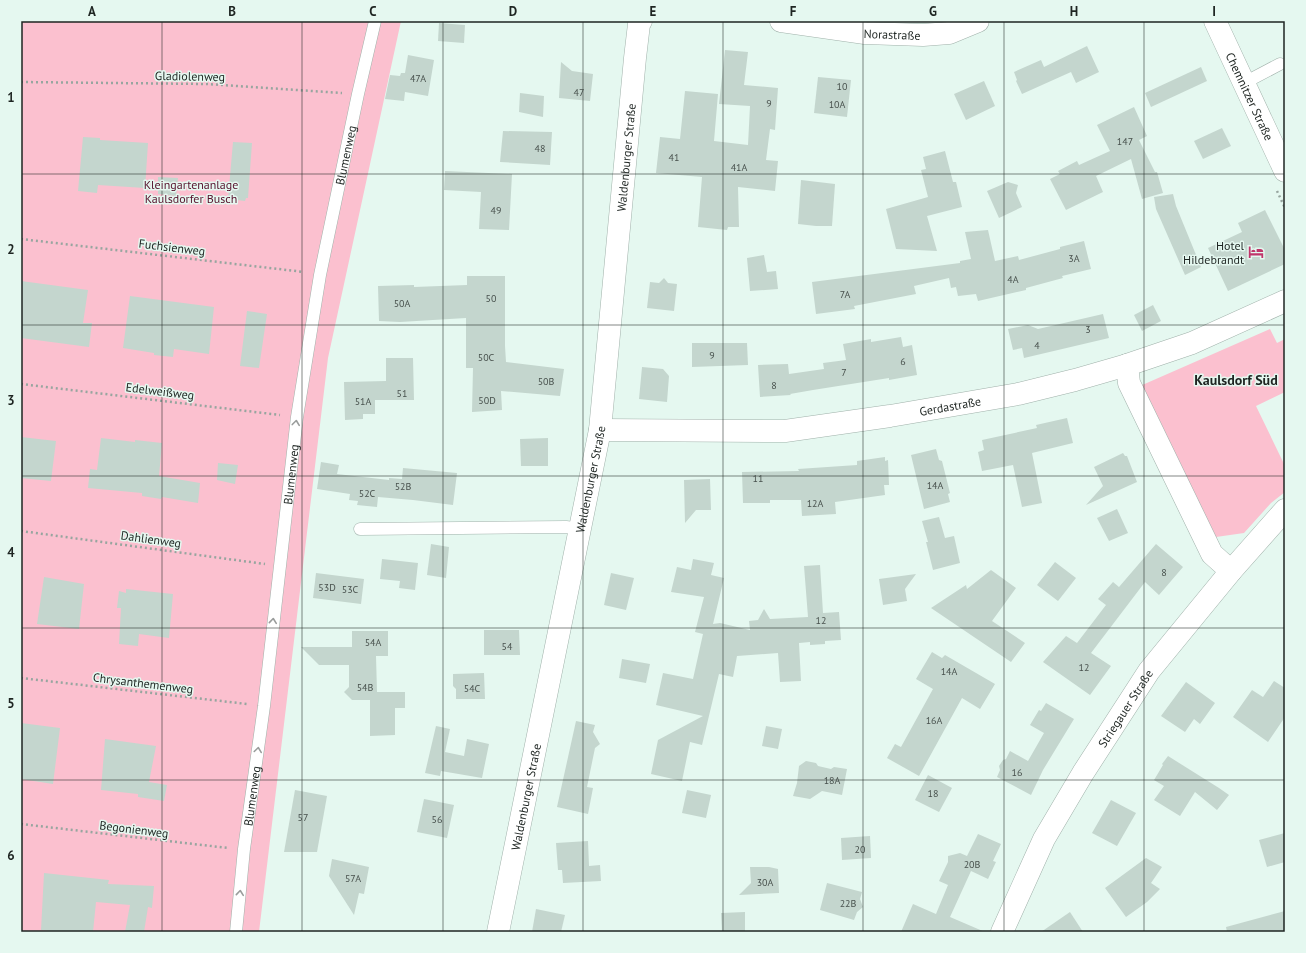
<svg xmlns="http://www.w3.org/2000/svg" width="1306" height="953" viewBox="0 0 1306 953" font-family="'PT Sans',sans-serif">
<rect width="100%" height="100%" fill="#e5f8f0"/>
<!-- green -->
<g fill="#fbc0cf">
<polygon points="21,21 401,21 328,358 259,932 21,932"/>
<polygon points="1270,329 1277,343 1285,339 1285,392 1256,406 1285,466 1285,492 1271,503 1244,533 1216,537 1140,386"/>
</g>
<!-- building -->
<g fill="#c4d6ce">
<polygon points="439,23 465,25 464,43 438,41"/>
<polygon points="1087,46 1099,72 1076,83 1071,72 1022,94 1016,81 1017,80 1014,72 1041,60 1044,67"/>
<polygon points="725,50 748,52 744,85 778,88 775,130 770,129 766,160 778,161 775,191 738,187 739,227 728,227 727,230 698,227 702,177 656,173 660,137 680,139 685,91 718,94 714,141 748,145 750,106 719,104"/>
<polygon points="408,55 434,60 428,96 405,92 404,101 385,99 390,75 400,76 401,73 405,73"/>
<polygon points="561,62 572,71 593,74 590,101 559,98"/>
<polygon points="1201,67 1207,81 1151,107 1145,93"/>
<polygon points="818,77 851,80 847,117 814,113"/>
<polygon points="984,81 995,106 966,120 954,94"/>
<polygon points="520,93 544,96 543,117 519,112"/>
<polygon points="1134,107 1147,136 1139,140 1155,172 1157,172 1163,193 1142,199 1131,159 1096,176 1103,192 1066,210 1050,179 1060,174 1058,171 1077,161 1079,165 1110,151 1097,125"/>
<polygon points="1222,128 1231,146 1203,159 1194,141"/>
<polygon points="503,131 552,132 550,165 500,162"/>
<polygon points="83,137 100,138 100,140 148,143 145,188 98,185 97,193 78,191"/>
<polygon points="233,142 252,143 248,198 246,198 245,201 228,199"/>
<polygon points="945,151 953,182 956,182 962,207 927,216 937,251 896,249 886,209 928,197 921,170 926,169 923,157"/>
<polygon points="445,171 512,174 509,230 479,229 481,192 444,190"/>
<polygon points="158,177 178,178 176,196 158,194"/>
<polygon points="801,180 835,184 832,226 816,226 798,224"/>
<polygon points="1008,182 1018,185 1016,193 1022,207 999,218 987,191"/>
<polygon points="1173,194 1176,206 1201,267 1185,275 1156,209 1154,197"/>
<polygon points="1265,210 1285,250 1285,264 1228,291 1208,248 1242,232 1238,223"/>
<polygon points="988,230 995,261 1018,256 1019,260 1060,249 1060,247 1084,241 1091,269 1062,276 1063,278 1026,288 1026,290 978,301 976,294 958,296 956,287 951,288 949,278 914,286 916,294 854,306 855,309 816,314 812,282 960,263 960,261 971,259 965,232"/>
<polygon points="764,255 767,272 776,271 778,289 750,291 747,258"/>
<polygon points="467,276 505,276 505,346 506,362 564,369 560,396 501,391 502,410 472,412 473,368 466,368 466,318 400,322 379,321 378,286 414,285 414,287 467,285"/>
<polygon points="664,278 668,283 677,284 674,311 647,308 650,282 659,283"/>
<polygon points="21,281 88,290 83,323 92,323 89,347 21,338"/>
<polygon points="130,296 214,307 209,354 174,349 173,357 154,355 154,353 123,348"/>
<polygon points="1153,305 1161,321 1142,331 1134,315"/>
<polygon points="247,311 267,314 259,368 240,366"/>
<polygon points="1103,314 1109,338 1024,358 1022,348 1013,350 1008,329 1028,325 1038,329"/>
<polygon points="901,337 903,347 912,345 917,375 889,380 889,378 813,390 790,394 791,395 760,397 758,365 788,364 789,374 824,369 823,363 846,360 843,344 871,339 871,342"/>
<polygon points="692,343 747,343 748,365 692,367"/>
<polygon points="386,358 413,358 414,400 375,400 375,414 363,414 363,419 345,420 344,382 386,381"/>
<polygon points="642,367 663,369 669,376 667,402 639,399"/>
<polygon points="1067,418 1073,443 1032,453 1042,503 1022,507 1013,465 982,471 978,452 984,450 982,440 1037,428 1036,425"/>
<polygon points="21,437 56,441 51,481 21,478"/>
<polygon points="101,438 135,442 135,440 162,443 159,476 200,483 198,503 162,497 161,499 142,496 142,493 88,488 90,469 97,470"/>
<polygon points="548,438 548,466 521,466 520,439"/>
<polygon points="936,449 939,460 942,461 950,493 948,494 950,502 924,509 911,455"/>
<polygon points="1123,453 1125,456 1127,456 1137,482 1086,505 1103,486 1094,467"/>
<polygon points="885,457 885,461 888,460 889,485 884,485 885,495 835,502 836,514 802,516 801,500 770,500 770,503 743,503 742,472 799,471 798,469 857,465 857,461"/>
<polygon points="321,462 339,465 337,474 389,480 389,478 402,479 403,468 457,473 453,505 413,500 378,497 377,507 357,505 358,501 349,500 350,494 317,489"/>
<polygon points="218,463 238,465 235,484 217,480"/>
<polygon points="710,479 711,510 696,510 685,523 684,480"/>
<polygon points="1117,509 1128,533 1109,541 1097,518"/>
<polygon points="939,517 945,538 954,536 960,563 933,570 926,542 928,542 922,521"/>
<polygon points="431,544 449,547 446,578 427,575"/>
<polygon points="1156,544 1183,567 1159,595 1145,582 1091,653 1111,666 1090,695 1043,662 1066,636 1077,643 1106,605 1098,599 1113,582 1119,587"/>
<polygon points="382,559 418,563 415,590 399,588 400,581 380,579"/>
<polygon points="693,559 714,563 711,575 724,578 713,624 720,623 750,630 749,621 758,620 764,609 770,619 808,617 804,566 820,565 823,613 839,612 841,640 825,641 825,644 810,645 810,642 799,643 801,681 780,682 778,653 737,656 733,677 719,674 702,745 690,742 682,781 651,774 658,740 703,716 656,705 663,673 693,679 703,634 695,632 704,597 671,592 677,567 691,570"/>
<polygon points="1055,562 1076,578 1058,601 1037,585"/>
<polygon points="991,570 1016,588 992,621 1025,643 1011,662 931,608 966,585 967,589"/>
<polygon points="316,573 364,579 361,604 313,598"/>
<polygon points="611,573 634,578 626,610 604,605"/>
<polygon points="916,574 905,589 907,601 883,605 879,579"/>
<polygon points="44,577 84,584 79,629 37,624"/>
<polygon points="126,589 173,594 169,638 139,634 138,646 119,644 121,608 117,608 119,591 126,593"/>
<polygon points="484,630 519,630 520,655 484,655"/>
<polygon points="352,631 388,631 388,656 376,656 377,692 405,692 405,708 395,708 395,735 370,736 370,700 352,700 344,692 349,687 349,665 319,665 301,647 352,647"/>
<polygon points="932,652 942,658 945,655 995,684 980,709 962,698 919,776 887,758 895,744 901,747 933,689 916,679"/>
<polygon points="622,659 650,664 646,683 619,678"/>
<polygon points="484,673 485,699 456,699 456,689 453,686 453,674"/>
<polygon points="1274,681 1285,688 1285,717 1268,742 1233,717 1252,690 1263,697"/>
<polygon points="1186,682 1215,703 1200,724 1194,719 1185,732 1161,716"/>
<polygon points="1046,703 1074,719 1043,770 1031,795 997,777 1000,770 999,766 1003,760 1006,759 1010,751 1028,761 1044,733 1030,725 1039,710 1041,711"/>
<polygon points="576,721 595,725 593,732 600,744 595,748 587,787 593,788 588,814 557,807"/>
<polygon points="21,723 60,728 53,784 21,779"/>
<polygon points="436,726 450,729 445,752 464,756 467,739 489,744 482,778 441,771 440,776 425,773"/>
<polygon points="766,726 782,729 778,749 762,746"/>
<polygon points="105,739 156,746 149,782 167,785 164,801 138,797 138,794 101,790"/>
<polygon points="1168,756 1219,788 1229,795 1217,810 1195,792 1180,816 1154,800 1164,786 1154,780 1163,765 1162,764"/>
<polygon points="806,761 816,763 818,766 831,769 834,767 847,769 842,795 822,791 810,799 793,796 797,783 799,766"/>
<polygon points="928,775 952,788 939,812 915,800"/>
<polygon points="295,790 327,796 317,852 284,852"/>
<polygon points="687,790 711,795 706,818 682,813"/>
<polygon points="424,799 454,805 447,838 417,832"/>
<polygon points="1111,800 1136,813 1117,846 1092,833"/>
<polygon points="1285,833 1285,862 1267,867 1259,840"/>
<polygon points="978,834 1001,844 993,861 996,862 988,879 971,871 950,917 985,932 901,932 913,904 936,914 948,885 939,881 948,862 948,856 960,853 967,856"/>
<polygon points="870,836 871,858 842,860 841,838"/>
<polygon points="588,841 589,866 600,865 601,881 563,883 562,870 558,870 556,843"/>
<polygon points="1146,858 1162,867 1151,883 1160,889 1147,902 1126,917 1105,888"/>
<polygon points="332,859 369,867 364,894 359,893 354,915 329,876"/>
<polygon points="750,867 769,867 778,869 779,893 739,895 751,883"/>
<polygon points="44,873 109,880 108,884 154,886 152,908 148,907 144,932 125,932 130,905 96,902 93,932 60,932 41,930"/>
<polygon points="827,883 862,892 860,899 863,907 857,912 854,920 820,910"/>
<polygon points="536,909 565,915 561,932 532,932"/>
<polygon points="1285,911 1285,932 1227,932 1226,927"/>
<polygon points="745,912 745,932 722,932 721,913"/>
<polygon points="1070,912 1083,932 1041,932"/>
</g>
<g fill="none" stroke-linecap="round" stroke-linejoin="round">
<!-- service casing -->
<g stroke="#a0b1aa" stroke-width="13">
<g id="service">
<polyline points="1244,83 1280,64"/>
<polyline points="360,529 566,527 581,529"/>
<path id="s1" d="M236,932L244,849L264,706L297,417L320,275L358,94L375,21"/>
</g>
</g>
<!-- minor casing -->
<g stroke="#a0b1aa" stroke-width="23">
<g id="minor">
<path id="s2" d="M781,21L865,33L923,35L949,33L978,21"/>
<polyline points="1127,365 1129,383 1212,554 1231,571"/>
<path id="s3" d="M600,430L785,431L890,416L1018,394L1075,380L1127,365L1192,343L1285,301"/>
<path id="s4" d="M498,932L600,430L635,58L639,24L641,21"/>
<path id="s5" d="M1002,932L1044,839L1083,773L1149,671L1231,571L1285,510"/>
</g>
</g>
<!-- secondary casing -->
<g stroke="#a0b1aa" stroke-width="23">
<g id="secondary">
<path id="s6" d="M1215,21L1285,171"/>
</g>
</g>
<!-- path -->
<g stroke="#97a59f" stroke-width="2.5" stroke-dasharray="2 3" stroke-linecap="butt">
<polyline points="21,82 207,84 342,93"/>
<polyline points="1277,191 1285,208"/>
<polyline points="21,239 304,272"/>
<polyline points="21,384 280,415"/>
<polyline points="21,531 265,564"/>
<polyline points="21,678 247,704"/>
<polyline points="21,824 228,848"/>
</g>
<!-- service -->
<use href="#service" stroke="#fff" stroke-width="12"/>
<!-- minor -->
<use href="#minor" stroke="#fff" stroke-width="22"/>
<!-- secondary -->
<use href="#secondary" stroke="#fff" stroke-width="22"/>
</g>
<!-- one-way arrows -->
<defs><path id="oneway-chevron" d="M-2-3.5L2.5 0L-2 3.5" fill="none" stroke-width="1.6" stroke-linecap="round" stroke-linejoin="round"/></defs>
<g stroke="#9a9d9c">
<use href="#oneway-chevron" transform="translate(296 423) rotate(-83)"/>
<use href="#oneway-chevron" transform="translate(273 621) rotate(-84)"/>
<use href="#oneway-chevron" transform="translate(258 750) rotate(-82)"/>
<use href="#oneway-chevron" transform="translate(240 893) rotate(-84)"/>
</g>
<!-- grid -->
<path fill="none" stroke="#1e2522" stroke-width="1" stroke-opacity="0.55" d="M162,21V932M302,21V932M443,21V932M583,21V932M723,21V932M863,21V932M1004,21V932M1144,21V932M21,174H1285M21,325H1285M21,476H1285M21,628H1285M21,780H1285"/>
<!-- icons -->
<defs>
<g id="hotel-bare" transform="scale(1.2)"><path d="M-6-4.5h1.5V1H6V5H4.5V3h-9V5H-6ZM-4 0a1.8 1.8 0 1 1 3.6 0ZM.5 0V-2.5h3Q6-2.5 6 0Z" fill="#c0356a" stroke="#e5f8f0" stroke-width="2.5" paint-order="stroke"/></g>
</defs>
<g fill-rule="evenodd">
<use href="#hotel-bare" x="1256" y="252"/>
</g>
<g text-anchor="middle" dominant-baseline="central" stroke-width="3" stroke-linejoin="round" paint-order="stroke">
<!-- number labels -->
<g font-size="10" fill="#48514d">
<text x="418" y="78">47A</text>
<text x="842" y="86">10</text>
<text x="579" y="92">47</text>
<text x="769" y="103">9</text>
<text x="837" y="104">10A</text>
<text x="1125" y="141">147</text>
<text x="540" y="148">48</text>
<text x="674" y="157">41</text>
<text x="739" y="167">41A</text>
<text x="496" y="210">49</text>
<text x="1074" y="258">3A</text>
<text x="1013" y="279">4A</text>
<text x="845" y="294">7A</text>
<text x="491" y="298">50</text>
<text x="402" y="303">50A</text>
<text x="1088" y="329">3</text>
<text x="1037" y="345">4</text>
<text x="712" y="355">9</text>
<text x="486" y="357">50C</text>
<text x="903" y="361">6</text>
<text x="844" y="372">7</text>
<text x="546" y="381">50B</text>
<text x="774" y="385">8</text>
<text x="402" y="393">51</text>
<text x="487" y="400">50D</text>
<text x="363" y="401">51A</text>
<text x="758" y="478">11</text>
<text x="935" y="485">14A</text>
<text x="403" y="486">52B</text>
<text x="367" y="493">52C</text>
<text x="815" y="503">12A</text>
<text x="1164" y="572">8</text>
<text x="327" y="587">53D</text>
<text x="350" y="589">53C</text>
<text x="821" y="620">12</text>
<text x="373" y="642">54A</text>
<text x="507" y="646">54</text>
<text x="1084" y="667">12</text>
<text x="949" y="671">14A</text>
<text x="365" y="687">54B</text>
<text x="472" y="688">54C</text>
<text x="934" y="720">16A</text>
<text x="1017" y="772">16</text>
<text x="832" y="780">18A</text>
<text x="933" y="793">18</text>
<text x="303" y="817">57</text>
<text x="437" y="819">56</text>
<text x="860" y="849">20</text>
<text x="972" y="864">20B</text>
<text x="353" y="878">57A</text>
<text x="765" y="882">30A</text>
<text x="848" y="903">22B</text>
</g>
<!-- street labels -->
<g font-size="12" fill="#1e2522" stroke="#e5f8f0">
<text stroke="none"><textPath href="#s2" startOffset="112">Norastraße</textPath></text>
<text transform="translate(190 76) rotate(1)">Gladiolenweg</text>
<text stroke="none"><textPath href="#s6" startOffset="83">Chemnitzer Straße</textPath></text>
<text stroke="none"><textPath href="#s1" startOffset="785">Blumenweg</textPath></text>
<text stroke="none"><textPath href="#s4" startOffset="786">Waldenburger Straße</textPath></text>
<text transform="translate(172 247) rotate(7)">Fuchsienweg</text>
<text transform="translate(160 391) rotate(7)">Edelweißweg</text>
<text stroke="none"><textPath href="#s3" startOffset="352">Gerdastraße</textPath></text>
<text stroke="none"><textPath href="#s1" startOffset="461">Blumenweg</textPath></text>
<text stroke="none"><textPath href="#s4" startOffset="462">Waldenburger Straße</textPath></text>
<text transform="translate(151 539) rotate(8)">Dahlienweg</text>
<text transform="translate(143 683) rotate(7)">Chrysanthemenweg</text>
<text stroke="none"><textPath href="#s5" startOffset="256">Striegauer Straße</textPath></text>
<text stroke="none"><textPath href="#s1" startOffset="137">Blumenweg</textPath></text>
<text stroke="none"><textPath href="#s4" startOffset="138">Waldenburger Straße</textPath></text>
<text transform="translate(134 829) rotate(7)">Begonienweg</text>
</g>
<!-- park labels -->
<g font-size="12" fill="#56102b" stroke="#e5f8f0">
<text x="191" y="184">Kleingartenanlage<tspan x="191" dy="14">Kaulsdorfer Busch</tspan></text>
</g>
<!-- poi labels -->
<g font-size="12" fill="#1e2522" stroke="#e5f8f0" text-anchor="end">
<text x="1244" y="245">Hotel<tspan x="1244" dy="14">Hildebrandt</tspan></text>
</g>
<!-- quarter labels -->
<g font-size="14" font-weight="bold" fill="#1e2522" stroke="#e5f8f0">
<text x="1236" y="380">Kaulsdorf Süd</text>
</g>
</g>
<!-- border -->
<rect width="1306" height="953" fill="none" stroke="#e5f8f0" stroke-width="44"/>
<rect x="22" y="22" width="1262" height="909" fill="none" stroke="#1e2522" stroke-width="1.5"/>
<g font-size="13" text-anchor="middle" font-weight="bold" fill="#1e2522">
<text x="92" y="16">A</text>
<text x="232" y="16">B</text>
<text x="373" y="16">C</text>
<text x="513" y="16">D</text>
<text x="653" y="16">E</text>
<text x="793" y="16">F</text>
<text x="933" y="16">G</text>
<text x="1074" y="16">H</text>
<text x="1214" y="16">I</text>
<text x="11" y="102">1</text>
<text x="11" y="254">2</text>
<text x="11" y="405">3</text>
<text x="11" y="557">4</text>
<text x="11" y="708">5</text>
<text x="11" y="860">6</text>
</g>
</svg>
